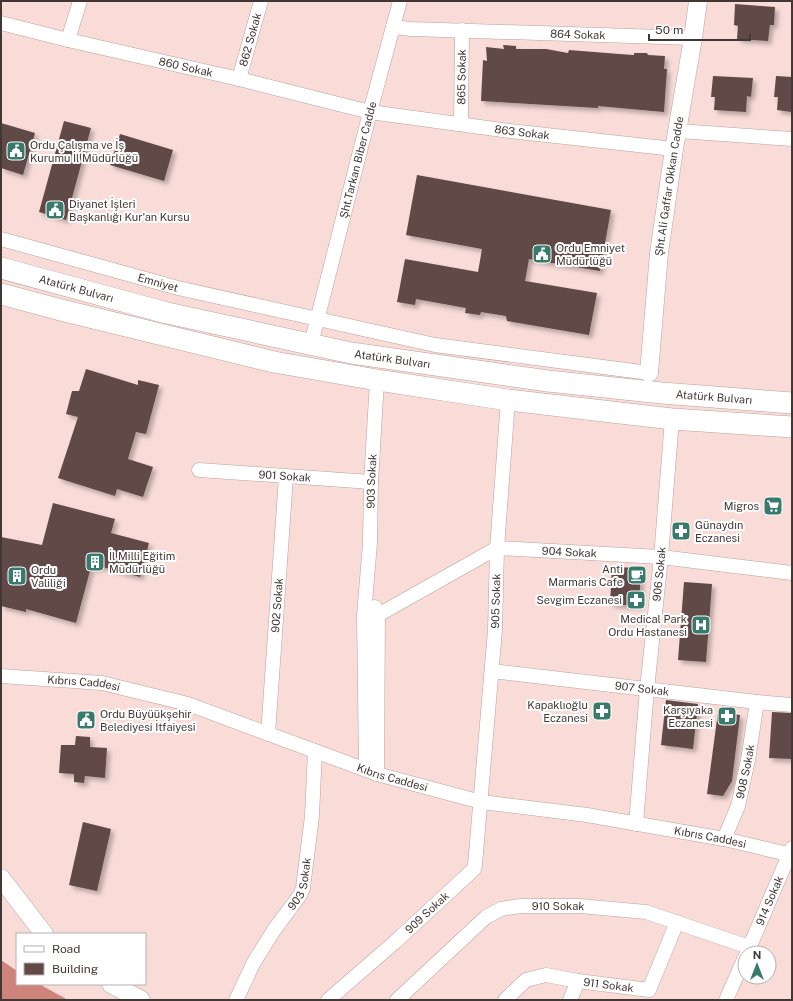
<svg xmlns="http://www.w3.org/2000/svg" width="793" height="1001" viewBox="0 0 793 1001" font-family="'Public Sans',sans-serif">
<defs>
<filter id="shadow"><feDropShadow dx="3.5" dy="3.5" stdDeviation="2" flood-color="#0004"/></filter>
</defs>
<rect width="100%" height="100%" fill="#f9dcd8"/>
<!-- water -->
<polygon fill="#ce847b" points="1,960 17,971 17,984 39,984 68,1000 1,1000"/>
<!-- building -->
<g fill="#614946" filter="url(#shadow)">
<polygon points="735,4 775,7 774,25 770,25 768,41 737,39 738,26 734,25"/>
<polygon points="503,45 516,46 516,49 546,49 568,53 569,50 619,54 634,55 634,53 647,53 648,55 665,56 664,69 667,69 664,112 598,106 598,108 481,101 483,60 487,61 486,47 504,49"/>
<polygon points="713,76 753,78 751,97 747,96 746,112 714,110 715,97 711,97"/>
<polygon points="776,76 792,77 792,112 777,110 778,97 774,97"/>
<polygon points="64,121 91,128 66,220 39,212"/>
<polygon points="1,123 35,133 23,175 1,168"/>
<polygon points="120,134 173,150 164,181 110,165"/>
<polygon points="417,175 611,210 600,271 529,259 525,281 597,293 589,335 507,321 506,316 481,312 480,315 465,313 466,308 416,299 415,305 397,302 405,259 478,272 482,249 406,235"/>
<polygon points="86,369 138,385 138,380 159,385 146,434 136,432 128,459 153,467 143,497 117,489 115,496 58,478 78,417 66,414 72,391 79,391"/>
<polygon points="53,503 115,519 111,533 149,543 140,577 99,566 98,569 91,567 76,623 26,609 26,612 1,606 1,537 42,545"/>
<polygon points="612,567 641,568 639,606 610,604"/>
<polygon points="684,582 712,584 706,662 678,660"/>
<polygon points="666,700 698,704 693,749 661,745"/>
<polygon points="718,712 740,715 732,781 723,796 707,794"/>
<polygon points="772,712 792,713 792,759 769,758"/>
<polygon points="76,736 90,737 90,747 107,748 105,778 85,776 84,783 74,782 74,774 59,773 61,745 75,745"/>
<polygon points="83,822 111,829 97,891 69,885"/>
</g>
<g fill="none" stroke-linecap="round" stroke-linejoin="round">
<!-- minor casing -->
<g stroke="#bca09c" stroke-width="15">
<g id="minor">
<path id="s1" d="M1,23L68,40L239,79L370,112L510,131L674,149"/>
<path id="s2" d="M393,27L411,29L693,38"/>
<polyline points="68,40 80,1"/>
<path id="s3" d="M239,79L261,1"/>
<path id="s4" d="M461,124L462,30"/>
<polyline points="678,131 792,139"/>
<path id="s5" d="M1,239L178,288L435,345L649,373"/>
<path id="s6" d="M311,344L370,112L400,1"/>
<path id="s7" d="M199,470L371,482"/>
<polyline points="375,607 378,615 377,774"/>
<path id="s8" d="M364,615H378L497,548L661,557L792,573"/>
<path id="s9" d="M492,671L757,702L792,705"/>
<path id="s10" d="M1,676L102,683L188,704L377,774L481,802L587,815L724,839L792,855"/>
<path id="s11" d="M268,734L286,477"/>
<path id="s12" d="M366,770L364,615L370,543L371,482L377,380"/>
<path id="s13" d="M636,824L647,689L661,557L672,419"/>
<path id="s14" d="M724,839L738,806L748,760L757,702"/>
<path id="s15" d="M747,953L792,848"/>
<path id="s16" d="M236,1000L254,962L274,930L300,895L303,888L312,816L315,751"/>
<path id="s17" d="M328,1000L395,942L474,869L475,865L495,630L497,548L508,400"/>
<path id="s18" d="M397,1000L486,917L501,909L521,906H580L646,912L749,947"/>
<path id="s19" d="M505,1000L526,980L546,975L578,981L649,990L677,922"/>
<polyline points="570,1000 578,981"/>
<polyline points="726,1000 745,957"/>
</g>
</g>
<!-- major casing -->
<g stroke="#bca09c" stroke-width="19">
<g id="major">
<path id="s20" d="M649,373L659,253L674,149L693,38L698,1"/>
<polyline points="1,878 44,934"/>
<polyline points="111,984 141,1000"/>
</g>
</g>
<!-- highway casing -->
<g stroke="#bca09c" stroke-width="22">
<g id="highway">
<path id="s21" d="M1,268L167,313L351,353L548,381L662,393L792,403"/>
<polyline points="1,294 61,310 274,362 377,380 508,400 672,419 792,427"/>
</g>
</g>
<!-- minor -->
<use href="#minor" stroke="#fff" stroke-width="14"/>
<!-- major -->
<use href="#major" stroke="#fff" stroke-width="18"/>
<!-- highway -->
<use href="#highway" stroke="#fff" stroke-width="21"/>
</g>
<!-- icons -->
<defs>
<g id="civic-square" transform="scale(1)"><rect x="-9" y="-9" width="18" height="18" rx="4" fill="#387b6c" stroke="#fff"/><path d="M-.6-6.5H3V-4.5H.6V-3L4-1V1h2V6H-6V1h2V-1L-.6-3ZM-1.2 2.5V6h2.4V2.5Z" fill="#fff"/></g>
<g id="supermarket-square" transform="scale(1)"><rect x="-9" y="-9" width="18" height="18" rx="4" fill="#387b6c" stroke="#fff"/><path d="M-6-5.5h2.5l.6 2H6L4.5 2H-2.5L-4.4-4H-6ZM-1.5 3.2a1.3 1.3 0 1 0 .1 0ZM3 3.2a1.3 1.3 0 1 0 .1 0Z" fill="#fff"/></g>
<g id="pharmacy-square" transform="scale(1)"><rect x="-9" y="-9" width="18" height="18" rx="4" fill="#387b6c" stroke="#fff"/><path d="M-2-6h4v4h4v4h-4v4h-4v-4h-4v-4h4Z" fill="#fff"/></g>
<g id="building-square" transform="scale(1)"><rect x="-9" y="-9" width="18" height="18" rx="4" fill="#387b6c" stroke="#fff"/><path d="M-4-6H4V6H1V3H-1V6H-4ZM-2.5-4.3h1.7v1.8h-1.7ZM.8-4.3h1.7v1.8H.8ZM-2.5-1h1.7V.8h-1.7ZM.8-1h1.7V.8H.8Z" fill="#fff"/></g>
<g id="cafe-square" transform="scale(1)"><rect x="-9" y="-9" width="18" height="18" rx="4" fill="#387b6c" stroke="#fff"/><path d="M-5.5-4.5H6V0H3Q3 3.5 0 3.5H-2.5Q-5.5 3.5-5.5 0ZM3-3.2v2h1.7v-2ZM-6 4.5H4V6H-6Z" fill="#fff"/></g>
<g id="hospital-square" transform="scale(1)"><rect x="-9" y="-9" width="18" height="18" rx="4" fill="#387b6c" stroke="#fff"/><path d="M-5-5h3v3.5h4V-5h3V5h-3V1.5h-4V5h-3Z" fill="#fff"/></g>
</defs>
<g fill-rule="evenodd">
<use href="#civic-square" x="16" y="151"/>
<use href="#civic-square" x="55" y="210"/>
<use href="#civic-square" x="542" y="254"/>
<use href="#supermarket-square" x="773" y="506"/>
<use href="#pharmacy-square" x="681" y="531"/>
<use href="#building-square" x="95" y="562"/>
<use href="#cafe-square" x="637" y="575"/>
<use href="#building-square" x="17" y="576"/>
<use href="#pharmacy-square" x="636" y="600"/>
<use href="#hospital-square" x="701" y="625"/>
<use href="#pharmacy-square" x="602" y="711"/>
<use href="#pharmacy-square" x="727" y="716"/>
<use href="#civic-square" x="86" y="720"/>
</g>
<g text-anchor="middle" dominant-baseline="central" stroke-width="4" stroke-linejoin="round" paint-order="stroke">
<!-- street labels -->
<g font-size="11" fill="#433736" stroke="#fff">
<text stroke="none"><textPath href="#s2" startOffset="185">864 Sokak</textPath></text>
<text stroke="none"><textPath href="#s3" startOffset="41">862 Sokak</textPath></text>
<text stroke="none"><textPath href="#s1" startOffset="190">860 Sokak</textPath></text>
<text stroke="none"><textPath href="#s4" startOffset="47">865 Sokak</textPath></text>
<text stroke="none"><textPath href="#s1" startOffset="533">863 Sokak</textPath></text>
<text stroke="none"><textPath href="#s6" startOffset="190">Şht.Tarkan Biber Cadde</textPath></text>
<text stroke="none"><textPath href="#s20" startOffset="188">Şht.Ali Gaffar Okkan Cadde</textPath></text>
<text stroke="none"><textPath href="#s5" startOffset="163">Emniyet</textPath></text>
<text stroke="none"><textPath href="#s21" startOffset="78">Atatürk Bulvarı</textPath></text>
<text stroke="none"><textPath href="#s21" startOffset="402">Atatürk Bulvarı</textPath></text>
<text stroke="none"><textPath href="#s21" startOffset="726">Atatürk Bulvarı</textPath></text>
<text stroke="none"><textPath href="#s7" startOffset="86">901 Sokak</textPath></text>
<text stroke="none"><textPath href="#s12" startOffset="289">903 Sokak</textPath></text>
<text stroke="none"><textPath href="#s8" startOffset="223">904 Sokak</textPath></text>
<text stroke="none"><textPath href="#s13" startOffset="251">906 Sokak</textPath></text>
<text stroke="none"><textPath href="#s17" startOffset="465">905 Sokak</textPath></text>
<text stroke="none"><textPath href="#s11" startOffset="129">902 Sokak</textPath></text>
<text stroke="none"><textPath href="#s10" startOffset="83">Kıbrıs Caddesi</textPath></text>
<text stroke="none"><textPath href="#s9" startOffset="151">907 Sokak</textPath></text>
<text stroke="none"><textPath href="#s14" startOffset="71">908 Sokak</textPath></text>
<text stroke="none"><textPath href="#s10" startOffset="407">Kıbrıs Caddesi</textPath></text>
<text stroke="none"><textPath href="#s10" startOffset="731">Kıbrıs Caddesi</textPath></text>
<text stroke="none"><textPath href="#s16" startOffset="134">903 Sokak</textPath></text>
<text stroke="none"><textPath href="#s15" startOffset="57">914 Sokak</textPath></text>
<text stroke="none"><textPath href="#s18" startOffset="196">910 Sokak</textPath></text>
<text stroke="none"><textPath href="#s17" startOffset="132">909 Sokak</textPath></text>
<text stroke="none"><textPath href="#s19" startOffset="113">911 Sokak</textPath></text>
</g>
<!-- poi labels -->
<g font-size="11" fill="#433736" stroke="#fff" text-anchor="start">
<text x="30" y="145">Ordu Çalışma ve İş<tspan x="30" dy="13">Kurumu İl Müdürlüğü</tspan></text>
<text x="69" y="204">Diyanet İşleri<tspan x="69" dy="13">Başkanlığı Kur'an Kursu</tspan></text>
<text x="556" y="248">Ordu Emniyet<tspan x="556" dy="13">Müdürlüğü</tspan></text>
<text x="759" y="506" text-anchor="end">Migros</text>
<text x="695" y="525">Günaydın<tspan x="695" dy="13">Eczanesi</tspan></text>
<text x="109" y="556">İl Milli Eğitim<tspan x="109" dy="13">Müdürlüğü</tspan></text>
<text x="623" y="569" text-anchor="end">Anti<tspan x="623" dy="13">Marmaris Cafe</tspan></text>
<text x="31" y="570">Ordu<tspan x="31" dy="13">Valiliği</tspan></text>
<text x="622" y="600" text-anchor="end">Sevgim Eczanesi</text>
<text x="687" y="619" text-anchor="end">Medical Park<tspan x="687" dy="13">Ordu Hastanesi</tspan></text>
<text x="588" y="705" text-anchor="end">Kapaklıoğlu<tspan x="588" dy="13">Eczanesi</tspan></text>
<text x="713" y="710" text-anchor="end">Karşıyaka<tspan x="713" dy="13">Eczanesi</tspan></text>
<text x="100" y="714">Ordu Büyüükşehir<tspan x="100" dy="13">Belediyesi İtfaiyesi</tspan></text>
</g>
</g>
<!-- border -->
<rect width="793" height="1001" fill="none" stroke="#433736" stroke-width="4"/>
<!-- legend -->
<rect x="16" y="933" width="130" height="52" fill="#ffffff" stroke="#b4afaf"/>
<rect x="24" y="946" width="20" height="6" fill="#ffffff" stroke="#b4afaf"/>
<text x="52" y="953" font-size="12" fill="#433736">Road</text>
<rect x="24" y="963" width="20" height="12" fill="#614946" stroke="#b4afaf"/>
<text x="52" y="973" font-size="12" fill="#433736">Building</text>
<!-- north arrow -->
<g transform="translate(757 965)"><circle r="19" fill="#ffffff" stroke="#b4afaf"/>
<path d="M0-3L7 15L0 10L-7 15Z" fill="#387b6c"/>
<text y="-6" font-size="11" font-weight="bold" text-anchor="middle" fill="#433736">N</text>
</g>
<!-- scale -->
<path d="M649 34v6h101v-6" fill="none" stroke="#433736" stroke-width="2"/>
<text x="655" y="34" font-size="12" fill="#433736" stroke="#ffffff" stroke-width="3" paint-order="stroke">50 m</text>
</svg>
